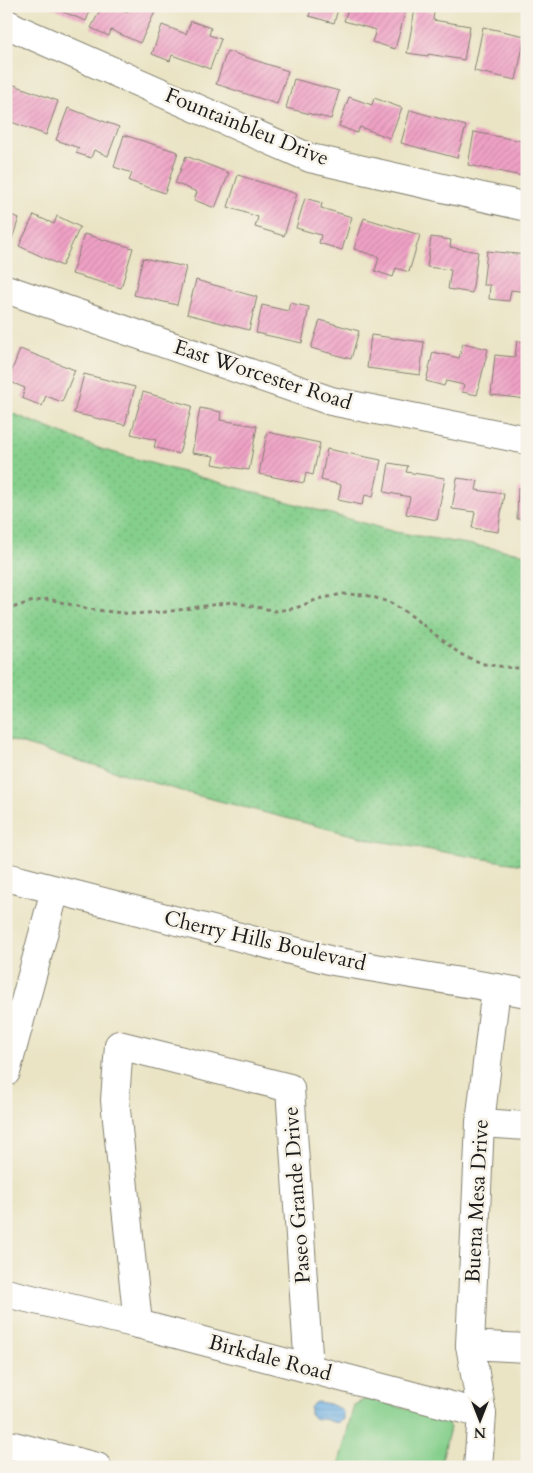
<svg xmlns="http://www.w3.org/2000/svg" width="533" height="1473" viewBox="0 0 533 1473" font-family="Cardo,serif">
<defs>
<pattern id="grass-dots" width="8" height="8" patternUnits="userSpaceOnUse" patternTransform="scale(1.25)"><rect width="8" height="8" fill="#85cf8c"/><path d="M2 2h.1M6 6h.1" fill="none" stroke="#72b178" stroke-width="1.8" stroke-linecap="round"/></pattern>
<pattern id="water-rules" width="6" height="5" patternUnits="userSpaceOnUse" patternTransform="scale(1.25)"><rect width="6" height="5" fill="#72b3e6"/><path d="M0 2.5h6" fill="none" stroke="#6299c5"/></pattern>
<pattern id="building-hatch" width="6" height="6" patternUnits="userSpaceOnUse" patternTransform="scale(1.25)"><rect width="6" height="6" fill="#efa1c5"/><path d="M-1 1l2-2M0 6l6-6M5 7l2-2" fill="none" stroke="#cc8aa9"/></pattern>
</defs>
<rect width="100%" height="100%" fill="#f7f3e8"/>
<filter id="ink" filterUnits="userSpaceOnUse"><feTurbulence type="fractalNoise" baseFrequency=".02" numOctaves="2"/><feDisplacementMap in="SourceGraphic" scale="10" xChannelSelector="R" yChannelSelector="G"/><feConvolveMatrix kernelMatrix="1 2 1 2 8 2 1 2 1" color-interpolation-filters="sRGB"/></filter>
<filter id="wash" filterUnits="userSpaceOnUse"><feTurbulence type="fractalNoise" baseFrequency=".0096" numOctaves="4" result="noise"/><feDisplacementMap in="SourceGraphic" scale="20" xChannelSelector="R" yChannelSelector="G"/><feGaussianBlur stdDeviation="1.12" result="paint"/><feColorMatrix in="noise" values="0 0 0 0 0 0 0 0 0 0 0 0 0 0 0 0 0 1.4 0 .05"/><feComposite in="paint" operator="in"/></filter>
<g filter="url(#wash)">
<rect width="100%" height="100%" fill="#eae4c5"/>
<!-- grass -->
<polygon fill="url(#grass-dots)" stroke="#507654" points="6,411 101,449 395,532 527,554 527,865 503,862 372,840 192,794 6,739"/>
<!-- garden -->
<polygon fill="#85cf8c" stroke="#507654" points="366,1399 445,1418 450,1428 440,1467 338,1467 354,1405"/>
<!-- water -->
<path fill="url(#water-rules)" stroke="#476881" d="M317,1402C326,1403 337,1405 343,1412V1419C336,1425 334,1422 327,1420C323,1418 319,1420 314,1418L310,1414V1408L314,1403Z"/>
<g id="blocks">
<!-- building -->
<g fill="url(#building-hatch)">
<polygon points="48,6 92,6 86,21"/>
<polygon points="102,6 116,6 127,12 130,6 158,6 140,43 111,30 109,36 91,28"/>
<polygon points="312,6 339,6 334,23 309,16"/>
<polygon points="349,6 407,6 395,49 372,42 376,30 344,21"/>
<polygon points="415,9 434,12 433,20 470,26 464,60 428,54 428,56 407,53"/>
<polygon points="191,21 211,28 209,35 221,39 210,69 172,55 170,61 152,54 162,25 186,34"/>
<polygon points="483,27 525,36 516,80 474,71"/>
<polygon points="227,51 288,71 277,104 216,84"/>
<polygon points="294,79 339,91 331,119 286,108"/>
<polygon points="6,82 58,101 46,135 6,120"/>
<polygon points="349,97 372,105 374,98 402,108 390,138 360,127 357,133 339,126"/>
<polygon points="68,108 119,127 108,156 94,150 91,158 76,153 79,148 56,140"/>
<polygon points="410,110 466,126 457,158 401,143"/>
<polygon points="474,132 527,142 527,177 468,165"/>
<polygon points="124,135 178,152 165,193 129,181 132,173 114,167"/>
<polygon points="186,156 229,173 215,208 194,200 197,192 175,183"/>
<polygon points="238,175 297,194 284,236 255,227 258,217 228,207"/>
<polygon points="305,198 322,203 321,208 352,217 342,250 319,243 321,235 296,228"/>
<polygon points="6,213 19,218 10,245 6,244"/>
<polygon points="34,215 54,224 57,216 80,227 62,266 19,246"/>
<polygon points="364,218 420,235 409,272 396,268 393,277 375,271 379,257 354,249"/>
<polygon points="84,234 133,248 121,288 72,274"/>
<polygon points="431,237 451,240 450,247 478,252 472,293 448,289 451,270 427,267"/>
<polygon points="487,251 527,255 527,292 511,290 509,301 489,299 490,285 483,285"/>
<polygon points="143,258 186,267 177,305 134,295"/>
<polygon points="196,280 257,297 249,330 187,314"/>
<polygon points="290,303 309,307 302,343 256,333 262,305 288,311"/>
<polygon points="320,320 359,331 351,359 311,348"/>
<polygon points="371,335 424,342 420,375 367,368"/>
<polygon points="517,341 527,342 527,399 491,395 495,355 515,357"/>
<polygon points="463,343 488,349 477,395 462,392 464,385 446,381 444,386 426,381 433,352 459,358"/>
<polygon points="20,349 75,370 62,402 46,396 42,406 22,398 25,388 8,381"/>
<polygon points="84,374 135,387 125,425 74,413"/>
<polygon points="143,392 192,406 179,454 154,447 156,440 131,434"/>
<polygon points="200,408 221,412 220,420 257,426 249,470 212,464 214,456 192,453"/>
<polygon points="267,432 320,443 313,475 306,473 304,483 259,474"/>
<polygon points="327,449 381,460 373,497 365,495 362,505 338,500 341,485 321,480"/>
<polygon points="389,463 408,466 406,472 445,478 437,520 406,514 410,497 384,492"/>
<polygon points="457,478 478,481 476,490 504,494 498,532 472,528 475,512 452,509"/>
<polygon points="518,488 527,489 527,519 517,519"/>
</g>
</g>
</g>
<g filter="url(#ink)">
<use href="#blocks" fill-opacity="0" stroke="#838070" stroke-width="1"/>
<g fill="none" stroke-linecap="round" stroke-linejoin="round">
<!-- minor casing -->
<g stroke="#838070" stroke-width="30">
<g id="minor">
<polyline points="6,23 17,29 310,158 527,207"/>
<polyline points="6,289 331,401 527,440"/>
<polyline points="6,877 333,961 527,993"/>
<polyline points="6,1072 55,890"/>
<polyline points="480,1123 527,1126"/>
<polyline points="6,1293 138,1324 482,1414 478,1467"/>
<polyline points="138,1324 115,1100 119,1045 290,1088 309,1369"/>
<polyline points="470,1345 527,1348"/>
<polyline points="482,1414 470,1345 480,1123 496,988"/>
<polyline points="6,1444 97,1467"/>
</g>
</g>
<!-- path -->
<polyline stroke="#838070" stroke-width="3" stroke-dasharray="4 4" stroke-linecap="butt" points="6,610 30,602 49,599 88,609 131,614 165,612 232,602 276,611 296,608 318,599 343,594 366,595 389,602 409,614 460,654 484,664 513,668 527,668"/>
<!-- minor -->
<use href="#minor" stroke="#fff" stroke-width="28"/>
</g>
</g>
<g text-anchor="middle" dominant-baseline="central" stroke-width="5" stroke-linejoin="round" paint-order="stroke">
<!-- street labels -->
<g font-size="21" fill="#1c1c1c" stroke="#f7f3e8">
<text transform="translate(247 127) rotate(22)">Fountainbleu Drive</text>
<text transform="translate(263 375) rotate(18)">East Worcester Road</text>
<text transform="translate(265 941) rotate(13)">Cherry Hills Boulevard</text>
<text transform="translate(297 1195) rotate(-94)">Paseo Grande Drive</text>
<text transform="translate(477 1201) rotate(-87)">Buena Mesa Drive</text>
<text transform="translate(270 1358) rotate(15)">Birkdale Road</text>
</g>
</g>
<!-- margin -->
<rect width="533" height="1473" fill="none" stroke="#f7f3e8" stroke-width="25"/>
<!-- north arrow -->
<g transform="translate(480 1420) rotate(180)" stroke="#f7f3e8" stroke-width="4" paint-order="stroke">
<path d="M0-4L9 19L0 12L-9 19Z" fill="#1c1c1c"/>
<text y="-8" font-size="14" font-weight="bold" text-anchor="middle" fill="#1c1c1c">N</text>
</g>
</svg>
